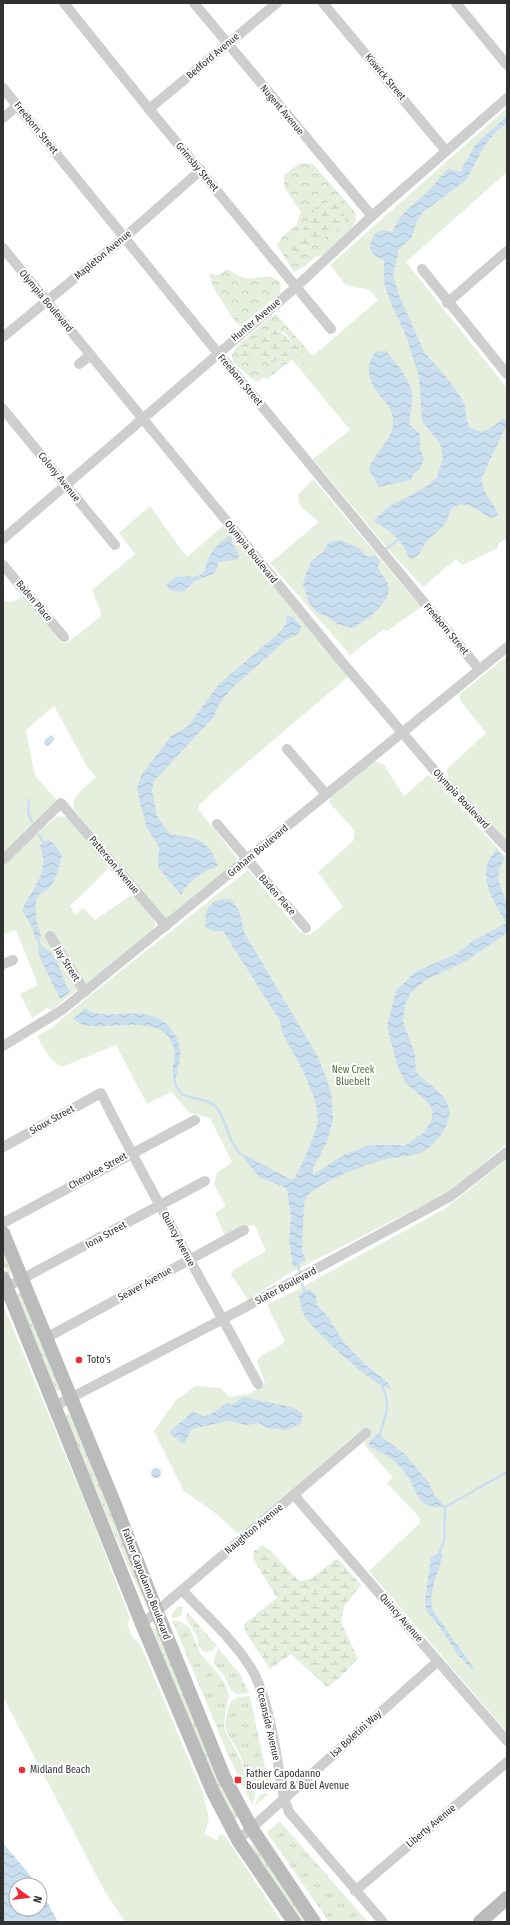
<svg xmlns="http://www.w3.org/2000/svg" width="510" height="1925" viewBox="0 0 510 1925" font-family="'Fira Sans Condensed',sans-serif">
<defs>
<pattern id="grass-tufts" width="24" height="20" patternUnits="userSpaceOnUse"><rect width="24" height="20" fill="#e6eede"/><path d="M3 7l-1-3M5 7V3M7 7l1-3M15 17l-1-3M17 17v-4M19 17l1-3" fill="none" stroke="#c6cdbf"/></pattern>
<pattern id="forest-crowns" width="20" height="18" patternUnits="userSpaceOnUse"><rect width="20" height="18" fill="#e6eede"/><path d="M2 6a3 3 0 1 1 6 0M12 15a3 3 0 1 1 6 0" fill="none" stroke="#c6cdbf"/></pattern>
<pattern id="wetland-marsh" width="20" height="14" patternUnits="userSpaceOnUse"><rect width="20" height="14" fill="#e6eede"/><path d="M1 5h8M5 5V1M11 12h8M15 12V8" fill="none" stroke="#c6cdbf"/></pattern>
<pattern id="water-waves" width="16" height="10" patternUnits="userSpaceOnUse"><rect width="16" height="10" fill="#c9dfef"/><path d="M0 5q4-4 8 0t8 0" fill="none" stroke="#adc0cd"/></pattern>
</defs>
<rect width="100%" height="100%" fill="#fff"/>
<!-- grass -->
<g fill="url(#grass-tufts)">
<polygon points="3,1250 12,1271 10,1274 7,1273 3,1264"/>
<polygon points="19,1293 21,1293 61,1390 56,1392 17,1295"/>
<polygon points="68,1414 71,1415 138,1581 144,1602 115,1536 66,1418"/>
<polygon points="178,1607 183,1607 181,1616 172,1618 172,1614"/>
<polygon points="187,1612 217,1646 211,1651 204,1652 199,1646 196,1634 187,1620"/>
<polygon points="172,1620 181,1622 190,1628 200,1653 220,1676 226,1686 229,1696 225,1715 224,1729 241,1760 246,1780 255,1793 252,1805 227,1752"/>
<polygon points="154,1628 157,1629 238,1816 236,1820 232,1818 151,1629"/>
<polygon points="218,1648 240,1674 249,1693 237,1694 230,1689 225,1677 214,1664 214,1659"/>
<polygon points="250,1696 270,1791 257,1790 247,1779 241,1756 225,1729 227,1711 231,1701 238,1697"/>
<polygon points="263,1793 269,1794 255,1806 257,1799"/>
<polygon points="280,1821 283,1825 368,1922 329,1922 267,1832"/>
<polygon points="251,1844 255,1845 308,1922 299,1922 250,1845"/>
</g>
<!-- forest -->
<g fill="url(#forest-crowns)" fill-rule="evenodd">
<path d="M300,163L313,164L356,213V221L352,228L323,255L314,258L304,267L294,272L277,245L282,237L296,226L301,212L284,187V175ZM308,221L345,224L317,242L293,243L299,236Z"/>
<path d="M227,269C233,272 239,277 245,278C261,280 267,271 281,283L280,293L241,326L236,323L214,289L209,274L219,275Z"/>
<path d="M276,314L313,356L299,368L292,360L267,379L263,377L258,382L252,379L233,362L232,355L236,347L271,317ZM275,330L285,333L295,345L284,359L271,363L263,355L242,361L241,354L250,345Z"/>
</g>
<!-- wetland -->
<g fill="url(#wetland-marsh)">
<polygon points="333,201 344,212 345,224 317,242 302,256 292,254 293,243 299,236 317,205"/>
<path d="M275,330C289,335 289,343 301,348L300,355L271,363L263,355L242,362L240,354L258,336H264Z"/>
<polygon points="262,1545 270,1550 299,1581 311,1579 335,1559 339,1560 361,1585 344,1606 341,1622 358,1658 342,1676 327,1687 291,1654 270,1669 245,1631 244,1624 277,1598 253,1558 254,1551"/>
</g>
<!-- green -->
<g fill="#e6eede">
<polygon points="507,108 507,172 406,262 507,388 507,538 498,544 498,548 462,565 456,559 423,587 390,551 313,459 350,430 299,368 378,300 370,290 346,285 330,265"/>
<polygon points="313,479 421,607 387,631 384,629 350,655 270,563 319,522 300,506 298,495"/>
<path d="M150,506L187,557L224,525L349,676L231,776L199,805V810L240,862L167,919L158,914L74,809C70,796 88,785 96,777L88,768L54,706L26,730L35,776L58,801L3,854V601C11,603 17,601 23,596L62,643L68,642L100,617L101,613L92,590L135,554L119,533Z"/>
<polygon points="507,656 507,841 448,778 447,769 486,733 460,700 460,694"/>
<path d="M375,761L384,765L404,796L428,775L434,779L507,858V1144L449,1192L288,1274L248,1300L231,1274L233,1270L266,1251L255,1226L250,1225L230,1236H225L215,1213L226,1206L214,1185L217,1173L232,1162L210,1118L190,1113L171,1092L147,1104L116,1045L62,1067C50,1062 43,1047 37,1036L53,1027L83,1001L248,870L300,932L310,935L343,907L318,872L353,841L355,831L329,802L332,794Z"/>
<path d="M57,816L67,817L108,865L107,870L70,906L75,915L84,908L95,920L130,896H135C143,905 159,917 154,930L88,985C75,989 64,1001 52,1010L47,1008L32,1018L20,994L38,985L16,930L3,934V864Z"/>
<path d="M507,1159V1732L369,1571L420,1523L419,1517L387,1483L393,1477L366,1447L361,1430L239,1535L218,1515L184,1491L154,1431L176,1400L195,1386L221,1388L229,1397L249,1394L265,1383L257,1362C262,1350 277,1351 285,1341L267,1305L291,1293L446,1208Z"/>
<polygon points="3,1304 88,1510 130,1618 127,1624 133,1638 138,1642 145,1655 204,1796 209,1820 204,1834 217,1840 220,1834 225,1836 282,1922 125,1922 104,1890 3,1697"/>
</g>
<!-- water -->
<g fill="url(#water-waves)">
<path d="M507,116V123L497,131L485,145L466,180L422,213L416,223L412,237L399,249L393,275L399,295L424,352L447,378L458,393L465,405L467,421L470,428L482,432L494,426L504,418L507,424L482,477C480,493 495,501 498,515L491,518C480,513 463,496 451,510C449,514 448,518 446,522C441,530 432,535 426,542C420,551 421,556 410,560C403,540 391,531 373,521L388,507L427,486L437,477L443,457L440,444L422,421L419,377L407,338L390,301L384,283V260L375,256L370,249C371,234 377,227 393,232C399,212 418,202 431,188C438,181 441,175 448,169L460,172L476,144Z"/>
<path d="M386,351C396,363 412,380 412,397C412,407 409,414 410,425L420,434V449L424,459L419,471L414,473L411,480L379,487L369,470C373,452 395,440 393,420C392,399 367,393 369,368C370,360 371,357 376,352Z"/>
<path d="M229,536L232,537V544L238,552L239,559L219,562L215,573L195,581L183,592L169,590L167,585C175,570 190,581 202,574C205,571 205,567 207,562C210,552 220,541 229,536Z"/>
<path d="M341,540L358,548L368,557L375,555L380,562L378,568C381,574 386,579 388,584C394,602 365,621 353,628L337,624L328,617L317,612L309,603L303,584L306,573L312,560L322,553L329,542Z"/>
<path d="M287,616L293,617L301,626L299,634L286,640L232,688L220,703L214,717L154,781L152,790L157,816L170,834C197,838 208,838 218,866C202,872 189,880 181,895L158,867L159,847L147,828L140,802L137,787L142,774L171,736L188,726L219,684L280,632L286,624Z"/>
<polygon points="51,735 54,737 54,740 48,746 45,745 44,741"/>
<path d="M48,839L55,845L62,855C59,865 57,879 50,887C47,891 41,892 38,896C32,906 38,925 41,936L35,940L33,929L22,910C33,886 50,874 40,845Z"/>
<path d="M496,849L505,858C492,880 501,884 507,905C509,913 507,925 507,933L466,961L426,980L411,992L405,1005L403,1021L415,1055L416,1072C427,1083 445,1093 449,1108C453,1123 435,1146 422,1152C409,1158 395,1156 383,1160C361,1166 328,1179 310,1193C306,1197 304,1201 304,1207L302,1251L306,1260L293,1267L289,1239L291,1217L287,1190L283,1186L260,1178L239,1152L290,1179H294C300,1169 315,1136 317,1125C322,1098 294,1056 282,1032L280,1021L223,931H212L206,928C203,908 211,898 230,899L239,910L244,932L318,1057L331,1091L333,1120L327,1142L313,1168V1175L343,1155L370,1145H406L424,1132L431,1121L433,1111L430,1105L405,1082L398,1068L387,1026L396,991L415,972L456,954L473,941L506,923C497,906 482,886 487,866C488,860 493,854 496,849Z"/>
<path d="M40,946C60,952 60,977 70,992L60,999L40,958L38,951Z"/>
<path d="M86,1008C102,1025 147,999 171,1029C185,1047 180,1061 175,1081C169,1066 177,1060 174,1048C164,1009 103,1033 81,1024C78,1023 76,1020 73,1019Z"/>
<path d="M309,1289L316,1295L317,1305L328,1317L343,1341L365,1364L387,1382L391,1389C374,1387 314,1332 304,1315C301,1308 300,1302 299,1294Z"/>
<path d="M243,1397L295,1408L303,1414L301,1423L287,1430L267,1428L259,1423L247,1425L228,1421L192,1429L184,1444L169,1433C176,1424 185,1421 192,1411L204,1417L211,1414L227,1403L232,1405Z"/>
<path d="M377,1434L405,1454L429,1483L434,1495L441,1501L444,1507C413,1509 419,1489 404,1471C395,1460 382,1452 369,1446V1442Z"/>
<circle cx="156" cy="1473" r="5"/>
<path d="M441,1552C445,1564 426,1588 433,1611L473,1667L474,1672L458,1655L439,1626L427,1612L425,1601L431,1557Z"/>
<polygon points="3,1843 38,1885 16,1885 16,1909 40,1909 40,1888 58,1922 3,1922"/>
</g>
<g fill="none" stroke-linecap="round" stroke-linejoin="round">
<!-- stream -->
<g stroke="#c9dfef" stroke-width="2.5">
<polyline points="385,550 400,538"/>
<polyline points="29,800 28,812 32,822"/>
<polyline points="39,835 45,845"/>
<polyline points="37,936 41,949"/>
<path d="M174,1078C179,1105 197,1093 214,1105C226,1115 227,1142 241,1154"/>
<polyline points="297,1261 300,1274"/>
<polyline points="301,1279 305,1293"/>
<path d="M379,1439C383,1417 393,1410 382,1386"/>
<polyline points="441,1505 445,1507 507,1472"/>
<polyline points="439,1554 444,1541 445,1507"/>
</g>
<!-- street -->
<g stroke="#cecece" stroke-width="10">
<polyline points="64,3 149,109 331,329"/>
<polyline points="194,3 372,216"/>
<polyline points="323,3 446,151"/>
<polyline points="456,3 507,65"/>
<polyline points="3,88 218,353 479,669"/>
<polyline points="149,109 277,3"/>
<polyline points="3,118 17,106"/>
<polyline points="3,248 342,662 440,777 507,848"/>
<polyline points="422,269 507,374"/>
<polyline points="447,303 507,251"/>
<polyline points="3,337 125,237 201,170"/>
<polyline points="79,364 91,355"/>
<polyline points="3,409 115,545"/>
<polyline points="3,539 296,287 372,216 507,98"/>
<polyline points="3,565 64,637"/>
<polyline points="287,749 326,794"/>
<polyline points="217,824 306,928"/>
<polyline points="3,860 61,803 166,926"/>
<polyline points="50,936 85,992"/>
<polyline points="3,964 13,960"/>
<polyline points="3,1046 62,1010 507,647"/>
<path d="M3,1147L101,1093C150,1192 206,1287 258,1384"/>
<polyline points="3,1223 195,1120"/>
<polyline points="7,1287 205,1181"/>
<polyline points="46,1338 244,1230"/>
<polyline points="55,1406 223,1319 451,1196 507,1152"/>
<polyline points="294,1495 507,1741"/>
<path d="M182,1590C205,1615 233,1639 251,1668C270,1699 277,1762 284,1798L289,1812L383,1922"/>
<polyline points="142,1624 366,1433"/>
<polyline points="238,1840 438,1661"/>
<polyline points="355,1891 507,1762"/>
</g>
<!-- secondary -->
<g stroke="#bbb" stroke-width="14">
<polyline points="3,1233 115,1505 157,1612 224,1777 252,1829 314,1922"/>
<polyline points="3,1278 142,1624 213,1792 238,1840 294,1922"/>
<polyline points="480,1922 507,1898"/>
</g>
</g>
<!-- markers -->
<g fill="#f12930" stroke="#fff" stroke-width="1.5">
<circle cx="79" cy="1360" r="4"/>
<circle cx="22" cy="1770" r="4"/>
<rect x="234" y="1776" width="8" height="8" rx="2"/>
</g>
<g text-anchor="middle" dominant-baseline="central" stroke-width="4" stroke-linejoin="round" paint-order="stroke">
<!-- street labels -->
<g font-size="10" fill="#313131" stroke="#fff">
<text transform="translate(213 56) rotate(-40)">Bedford Avenue</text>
<text transform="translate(385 77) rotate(50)">Kiswick Street</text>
<text transform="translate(282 110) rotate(50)">Nugent Avenue</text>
<text transform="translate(36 128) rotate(51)">Freeborn Street</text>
<text transform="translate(197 167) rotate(50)">Grimsby Street</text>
<text transform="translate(103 255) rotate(-40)">Mapleton Avenue</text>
<text transform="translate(46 301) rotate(50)">Olympia Boulevard</text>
<text transform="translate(256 320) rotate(-40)">Hunter Avenue</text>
<text transform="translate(240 380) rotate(50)">Freeborn Street</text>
<text transform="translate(59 477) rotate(51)">Colony Avenue</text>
<text transform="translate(251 552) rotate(51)">Olympia Boulevard</text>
<text transform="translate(34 601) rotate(50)">Baden Place</text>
<text transform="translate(446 629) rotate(50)">Freeborn Street</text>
<text transform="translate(461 799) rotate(47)">Olympia Boulevard</text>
<text transform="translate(258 851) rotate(-40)">Graham Boulevard</text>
<text transform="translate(114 865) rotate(50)">Patterson Avenue</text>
<text transform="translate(277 895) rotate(49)">Baden Place</text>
<text transform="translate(67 964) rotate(58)">Jay Street</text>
<text transform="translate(52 1120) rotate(-29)">Sioux Street</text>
<text transform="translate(98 1171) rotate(-29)">Cherokee Street</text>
<text transform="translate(106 1235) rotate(-29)">Iona Street</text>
<text transform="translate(178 1239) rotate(62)">Quincy Avenue</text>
<text transform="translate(145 1284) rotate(-29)">Seaver Avenue</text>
<text transform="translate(286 1286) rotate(-28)">Slater Boulevard</text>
<text transform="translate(254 1529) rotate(-40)">Naughton Avenue</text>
<text transform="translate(146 1584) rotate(69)">Father Capodanno Boulevard</text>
<text transform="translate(401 1618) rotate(49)">Quincy Avenue</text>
<text transform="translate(268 1724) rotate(77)">Oceanside Avenue</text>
<text transform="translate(356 1734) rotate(-42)">Isa Boletini Way</text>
<text transform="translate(431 1826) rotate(-40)">Liberty Avenue</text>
</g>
<!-- park labels -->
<g font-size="10" fill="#51703a" stroke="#fff">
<text x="353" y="1070">New Creek<tspan x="353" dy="12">Bluebelt</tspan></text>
</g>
<!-- poi labels -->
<g font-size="10" fill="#313131" stroke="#fff" text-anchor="start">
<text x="87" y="1360">Toto's</text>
<text x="30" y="1770">Midland Beach</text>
<text x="246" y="1774">Father Capodanno<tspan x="246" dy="12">Boulevard &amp; Buel Avenue</tspan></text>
</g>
</g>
<!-- border -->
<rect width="510" height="1925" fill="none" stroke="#313131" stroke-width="8"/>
<!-- north arrow -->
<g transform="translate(28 1897) rotate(105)"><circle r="19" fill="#ffffff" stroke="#adadad"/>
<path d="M0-3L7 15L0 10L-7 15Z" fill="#f12930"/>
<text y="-6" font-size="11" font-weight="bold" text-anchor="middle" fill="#313131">N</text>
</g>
</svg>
